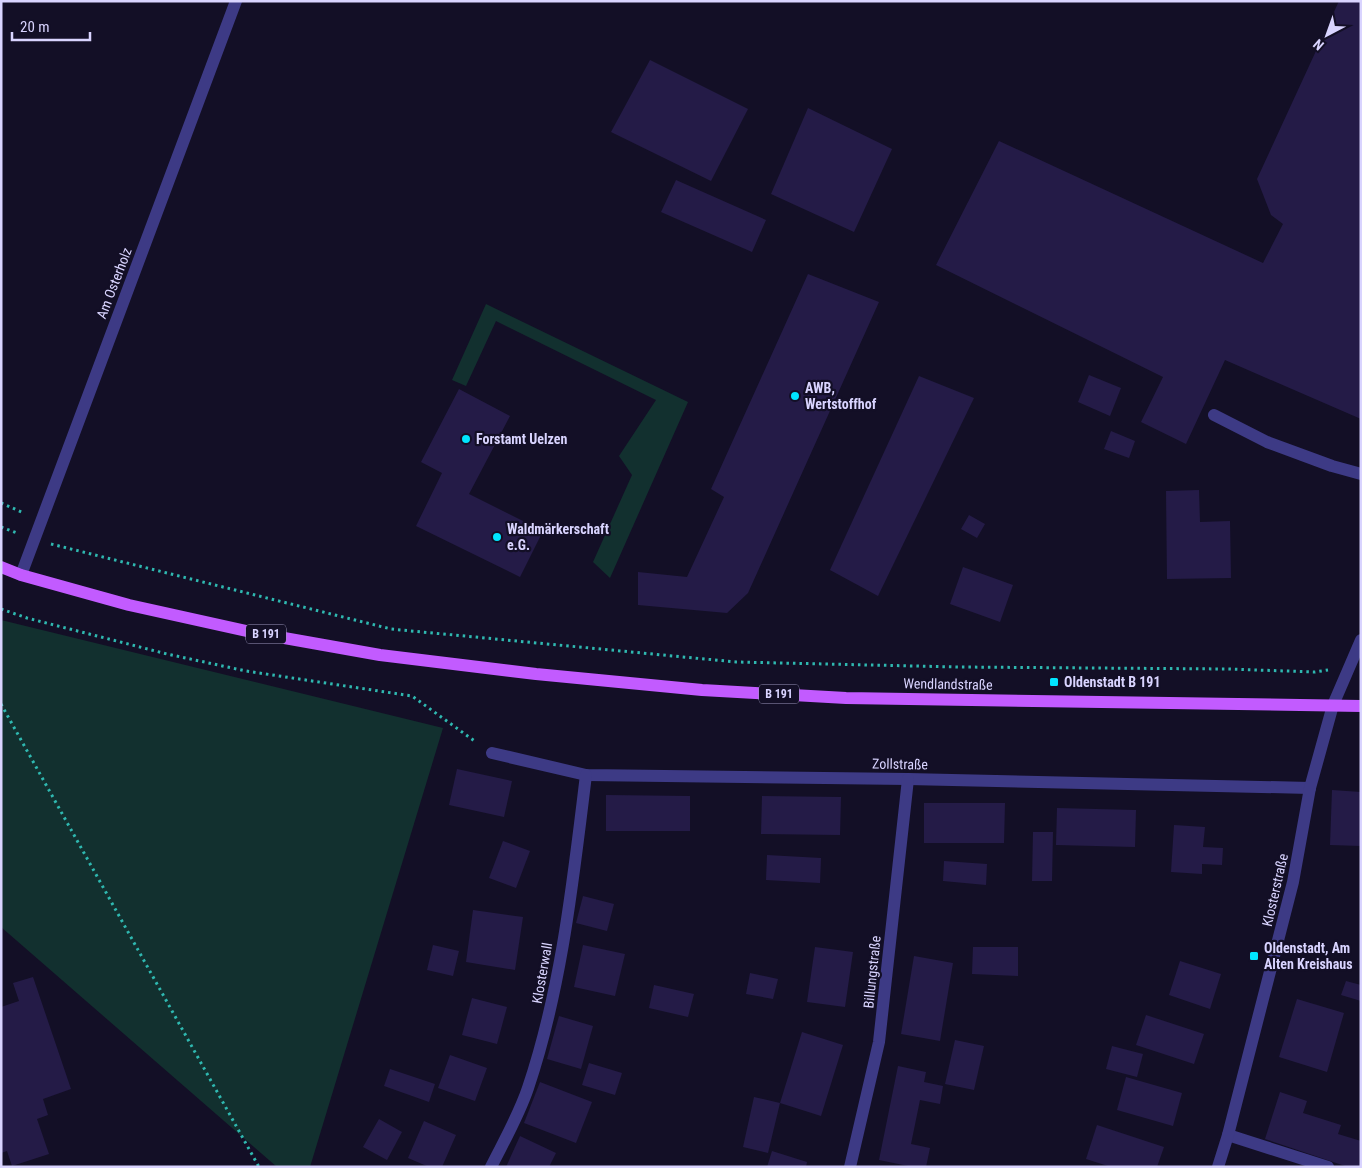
<svg xmlns="http://www.w3.org/2000/svg" width="1362" height="1168" viewBox="0 0 1362 1168" font-family="'Roboto Condensed',sans-serif">
<rect width="100%" height="100%" fill="#130f26"/>
<!-- green -->
<g fill="#12302f">
<polygon points="486,304 688,402 610,578 593,562 632,475 619,456 656,400 496,321 466,386 452,380"/>
<polygon points="1,620 443,728 310,1167 277,1167 1,927"/>
</g>
<!-- building -->
<g fill="#241b47">
<polygon points="1339,1 1361,1 1361,419 1225,360 1186,444 1141,422 1163,377 936,265 999,141 1263,263 1283,224 1271,215 1257,179"/>
<polygon points="650,60 748,109 711,181 611,132"/>
<polygon points="808,108 892,149 854,232 771,194"/>
<polygon points="676,180 766,220 752,252 661,212"/>
<polygon points="808,274 879,302 748,593 727,613 638,605 638,572 687,577 724,497 711,489"/>
<polygon points="1089,375 1121,388 1110,416 1078,402"/>
<polygon points="919,376 974,398 878,596 830,570"/>
<polygon points="459,389 510,416 469,494 543,531 520,577 416,526 442,473 421,462"/>
<polygon points="1111,431 1135,441 1129,458 1104,449"/>
<polygon points="1199,490 1200,522 1230,521 1231,578 1167,579 1166,491"/>
<polygon points="969,515 985,524 977,538 961,529"/>
<polygon points="963,567 1013,585 1000,622 950,604"/>
<polygon points="457,769 512,781 504,817 449,805"/>
<polygon points="1332,790 1361,792 1361,846 1330,845"/>
<polygon points="606,795 690,796 690,831 606,831"/>
<polygon points="762,796 841,797 840,835 761,834"/>
<polygon points="924,803 1005,803 1004,843 924,843"/>
<polygon points="1057,808 1136,810 1135,847 1056,845"/>
<polygon points="1174,825 1205,827 1203,847 1223,848 1222,865 1202,864 1202,874 1171,872"/>
<polygon points="1033,832 1053,832 1052,881 1032,881"/>
<polygon points="503,841 530,851 516,888 489,878"/>
<polygon points="767,855 821,858 820,883 766,880"/>
<polygon points="944,861 987,864 986,885 943,881"/>
<polygon points="583,896 614,904 607,931 576,923"/>
<polygon points="473,910 523,917 515,970 466,962"/>
<polygon points="433,945 459,951 453,976 427,970"/>
<polygon points="583,945 625,954 615,996 574,987"/>
<polygon points="815,947 853,952 845,1007 807,1002"/>
<polygon points="973,947 1018,947 1018,976 972,974"/>
<polygon points="914,956 953,963 940,1041 901,1034"/>
<polygon points="1180,961 1221,974 1210,1009 1169,995"/>
<polygon points="750,973 778,979 773,999 746,994"/>
<polygon points="33,977 71,1089 43,1099 48,1115 37,1119 49,1154 12,1166 7,1151 1,1153 1,1007 19,1001 13,983"/>
<polygon points="1346,981 1361,985 1361,1001 1341,995"/>
<polygon points="654,985 694,994 688,1017 649,1008"/>
<polygon points="472,998 507,1007 497,1044 462,1035"/>
<polygon points="1297,999 1344,1013 1327,1072 1279,1057"/>
<polygon points="1146,1015 1204,1034 1194,1064 1136,1045"/>
<polygon points="559,1016 593,1026 581,1069 547,1059"/>
<polygon points="802,1032 843,1045 821,1116 780,1103"/>
<polygon points="955,1040 984,1046 974,1090 945,1084"/>
<polygon points="1112,1046 1143,1054 1137,1077 1106,1069"/>
<polygon points="450,1055 487,1068 475,1101 438,1088"/>
<polygon points="589,1063 622,1073 615,1095 582,1085"/>
<polygon points="898,1066 926,1072 924,1082 943,1086 940,1104 920,1100 911,1144 930,1148 926,1167 913,1167 879,1160"/>
<polygon points="390,1069 435,1084 429,1102 384,1086"/>
<polygon points="1126,1077 1182,1093 1173,1126 1117,1110"/>
<polygon points="540,1082 592,1102 576,1143 524,1123"/>
<polygon points="1280,1092 1307,1101 1303,1113 1341,1125 1338,1134 1361,1141 1361,1167 1348,1167 1265,1139"/>
<polygon points="754,1097 780,1103 768,1153 743,1147"/>
<polygon points="379,1119 402,1132 387,1160 363,1147"/>
<polygon points="424,1121 456,1135 442,1167 429,1167 408,1158"/>
<polygon points="1097,1125 1164,1147 1157,1167 1111,1167 1086,1159"/>
<polygon points="520,1136 556,1153 549,1167 506,1167"/>
<polygon points="772,1151 807,1162 806,1167 767,1167"/>
</g>
<g fill="none" stroke-linecap="round" stroke-linejoin="round">
<!-- path -->
<g stroke="#2fb8b0" stroke-width="3" stroke-dasharray="2.5 4" stroke-linecap="butt">
<polyline points="1,503 24,513"/>
<polyline points="1,527 17,533"/>
<polyline points="51,544 391,629 736,662 959,667 1228,669 1315,672 1328,670"/>
<polyline points="1,609 27,618 167,654 246,671 412,696 476,742"/>
<polyline points="1,704 259,1167"/>
</g>
<!-- service -->
<g stroke="#3d3a85" stroke-width="12">
<polyline points="1214,415 1267,442 1332,466 1361,474"/>
<polyline points="21,575 236,1"/>
</g>
<!-- minor -->
<g stroke="#3d3a85" stroke-width="12">
<polyline points="492,753 586,775 908,779 1310,788"/>
<polyline points="1228,1135 1328,1167"/>
<path d="M491,1167C504,1141 519,1115 528,1088C562,987 573,880 586,775"/>
<polyline points="850,1167 879,1042 908,779"/>
<polyline points="1218,1167 1228,1135 1293,882 1310,788 1333,705 1361,640"/>
</g>
<!-- primary -->
<polyline stroke="#c25bff" stroke-width="12" points="1,567 21,575 129,605 251,632 380,655 536,674 702,690 846,698 1361,706"/>
</g>
<!-- markers -->
<g fill="#00e5ff" stroke="#130f26" stroke-width="2">
<circle cx="795" cy="396" r="5"/>
<circle cx="466" cy="439" r="5"/>
<circle cx="497" cy="537" r="5"/>
<rect x="1049" y="677" width="10" height="10" rx="2.5"/>
<rect x="1249" y="951" width="10" height="10" rx="2.5"/>
</g>
<g text-anchor="middle" dominant-baseline="central" stroke-width="4.5" stroke-linejoin="round" paint-order="stroke">
<!-- shield labels -->
<g fill="#130f26" stroke="#9e99be" stroke-width="1">
<rect x="246" y="624.5" width="40" height="19" rx="4"/>
<rect x="759" y="684.5" width="40" height="19" rx="4"/>
</g>
<g font-size="12" font-weight="bold" fill="#d9d4ff">
<text x="266" y="634">B 191</text>
<text x="779" y="694">B 191</text>
</g>
<!-- street labels -->
<g font-size="14" fill="#d9d4ff" stroke="#130f26">
<text transform="translate(114 283) rotate(-69)">Am Osterholz</text>
<text transform="translate(948 684) rotate(1)">Wendlandstraße</text>
<text transform="translate(900 764) rotate(1)">Zollstraße</text>
<text transform="translate(1275 890) rotate(-77)">Klosterstraße</text>
<text transform="translate(872 972) rotate(-84)">Billungstraße</text>
<text transform="translate(542 973) rotate(-80)">Klosterwall</text>
</g>
<!-- poi labels -->
<g font-size="14" font-weight="bold" fill="#d9d4ff" stroke="#130f26" text-anchor="start">
<text x="805" y="388">AWB,<tspan x="805" dy="16">Wertstoffhof</tspan></text>
<text x="476" y="439">Forstamt Uelzen</text>
<text x="507" y="529">Waldmärkerschaft<tspan x="507" dy="16">e.G.</tspan></text>
<text x="1064" y="682">Oldenstadt B 191</text>
<text x="1264" y="948">Oldenstadt, Am<tspan x="1264" dy="16">Alten Kreishaus</tspan></text>
</g>
</g>
<!-- border -->
<rect width="1362" height="1168" fill="none" stroke="#d9d4ff" stroke-width="5"/>
<!-- north arrow -->
<g transform="translate(1327 35) rotate(221)" stroke="#130f26" stroke-width="4" paint-order="stroke">
<path d="M0-4L9 19L0 12L-9 19Z" fill="#d9d4ff"/>
<text y="-8" font-size="14" font-weight="bold" text-anchor="middle" fill="#d9d4ff">N</text>
</g>
<!-- scale -->
<path d="M12 32v8h78v-8" fill="none" stroke="#d9d4ff" stroke-width="2.5"/>
<text x="20" y="32" font-size="15" fill="#d9d4ff" stroke="#130f26" stroke-width="4" paint-order="stroke">20 m</text>
</svg>
